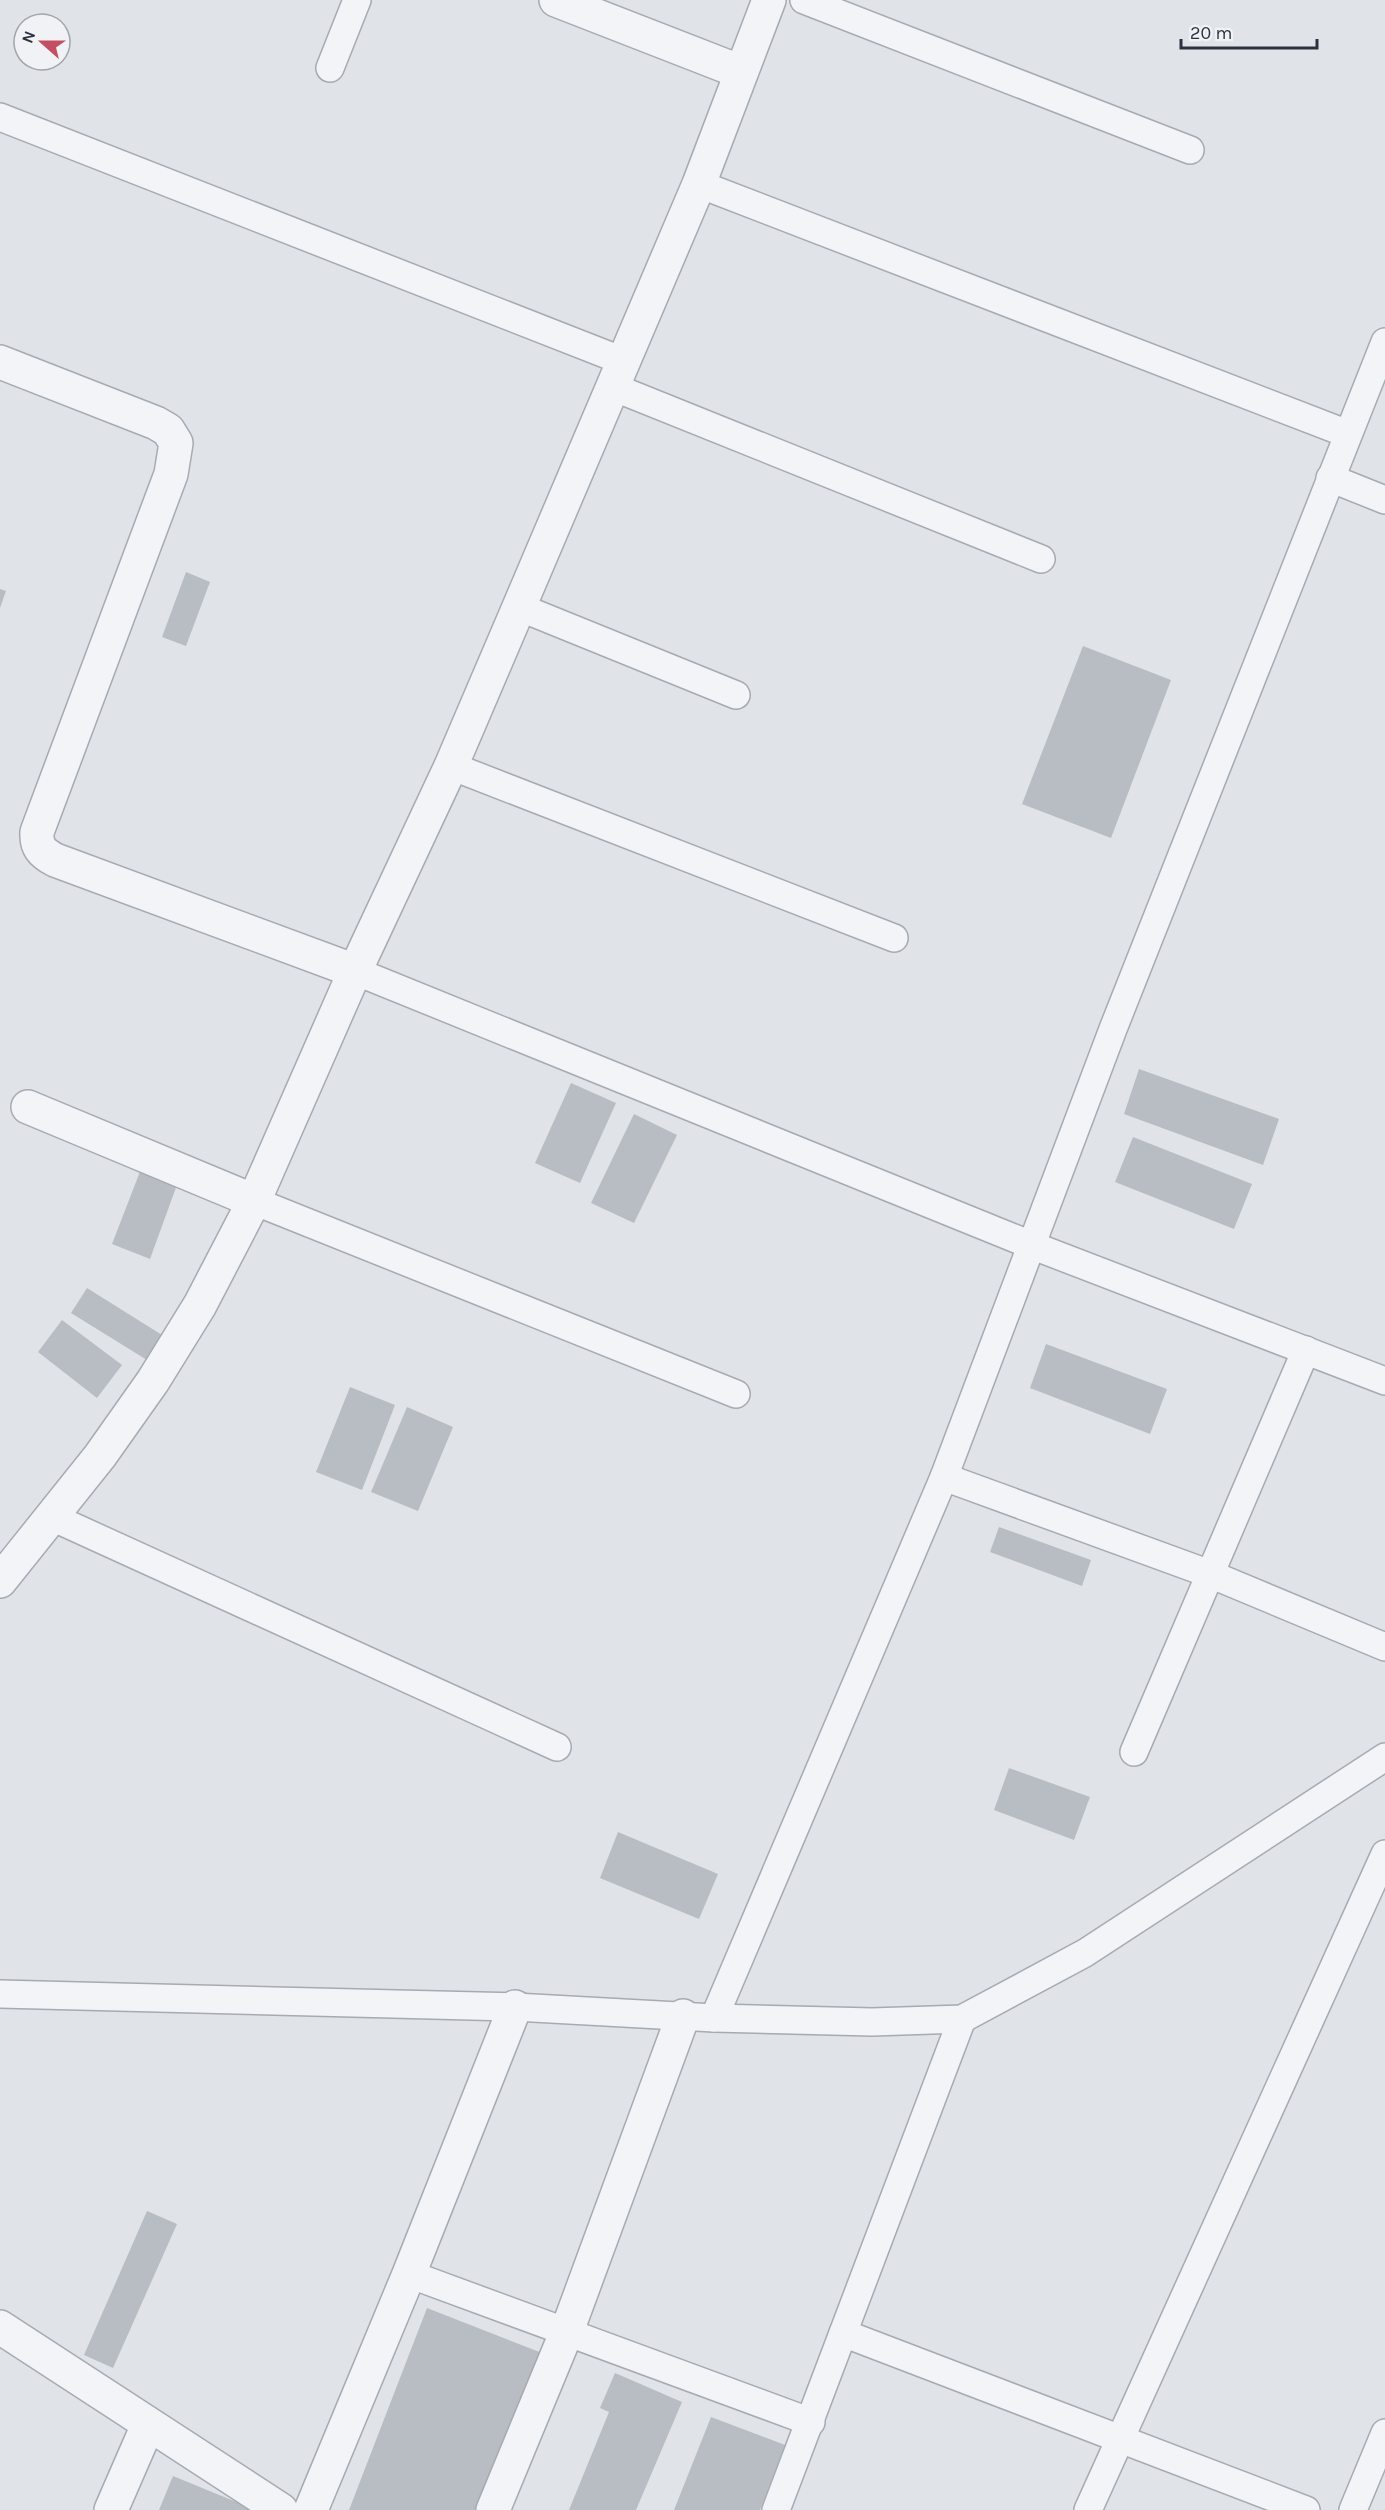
<svg xmlns="http://www.w3.org/2000/svg" width="1385" height="2510" viewBox="0 0 1385 2510" font-family="Karla,sans-serif">
<rect width="100%" height="100%" fill="#e0e3e8"/>
<!-- building -->
<g fill="#b8bdc4">
<polygon points="186,572 210,582 186,646 162,637"/>
<polygon points="0,589 6,591 0,608"/>
<polygon points="1083,646 1171,680 1111,838 1022,804"/>
<polygon points="1139,1069 1279,1119 1263,1165 1124,1114"/>
<polygon points="571,1083 616,1103 580,1183 535,1163"/>
<polygon points="634,1114 677,1135 634,1223 591,1203"/>
<polygon points="1133,1137 1252,1184 1234,1229 1115,1182"/>
<polygon points="141,1169 178,1182 150,1259 112,1244"/>
<polygon points="87,1288 162,1335 147,1360 71,1313"/>
<polygon points="62,1320 122,1365 97,1398 38,1352"/>
<polygon points="1046,1344 1167,1389 1150,1434 1030,1388"/>
<polygon points="350,1387 395,1405 362,1490 316,1472"/>
<polygon points="407,1407 453,1427 418,1511 371,1492"/>
<polygon points="999,1527 1091,1560 1082,1586 990,1552"/>
<polygon points="1009,1768 1090,1797 1074,1840 994,1810"/>
<polygon points="618,1832 718,1874 699,1919 600,1878"/>
<polygon points="147,2211 177,2224 113,2368 84,2355"/>
<polygon points="427,2308 542,2353 485,2510 349,2510"/>
<polygon points="615,2373 682,2402 636,2510 569,2510 609,2412 600,2408"/>
<polygon points="711,2417 785,2445 760,2510 674,2510"/>
<polygon points="173,2476 251,2508 250,2510 159,2510"/>
</g>
<g fill="none" stroke-linecap="round" stroke-linejoin="round">
<!-- lane casing -->
<g stroke="#a6aab2" stroke-width="30">
<g id="lane">
<polyline points="804,0 1190,150"/>
<polyline points="330,68 357,0"/>
<polyline points="0,117 623,361"/>
<polyline points="699,184 1348,434"/>
<polyline points="613,387 1041,559"/>
<polyline points="1330,478 1385,500"/>
<polyline points="519,607 736,695"/>
<polyline points="451,766 894,938"/>
<polyline points="355,971 1031,1245 1385,1381"/>
<polyline points="254,1201 736,1394"/>
<polyline points="944,1477 1210,1574 1385,1647"/>
<polyline points="52,1517 557,1747"/>
<polyline points="1134,1752 1306,1350"/>
<polyline points="0,1994 515,2007 714,2018 872,2022 962,2019 1085,1953 1385,1757"/>
<polyline points="714,2018 944,1477 1113,1029 1385,342"/>
<polyline points="409,2274 811,2422"/>
<polyline points="843,2333 1306,2510"/>
<polyline points="776,2510 962,2019"/>
<polyline points="1088,2510 1385,1854"/>
<polyline points="1353,2510 1385,2433"/>
</g>
</g>
<!-- street casing -->
<g stroke="#a6aab2" stroke-width="36">
<g id="street">
<polyline points="556,0 741,72"/>
<path d="M0,362L156,423L168,430L176,443L171,474L37,832C36,847 42,853 55,860L355,971"/>
<polyline points="28,1107 254,1201"/>
<polyline points="0,1581 100,1456 153,1381 200,1305 254,1201 355,971 451,766 519,607 699,184 769,0"/>
<polyline points="0,2327 281,2510"/>
<polyline points="111,2510 148,2425"/>
<polyline points="311,2510 409,2274 515,2007"/>
<polyline points="493,2510 567,2331 683,2016"/>
</g>
</g>
<!-- lane -->
<use href="#lane" stroke="#f3f4f7" stroke-width="27"/>
<!-- street -->
<use href="#street" stroke="#f3f4f7" stroke-width="33"/>
</g>
<!-- north arrow -->
<g transform="translate(42 42) rotate(291)"><circle r="28" fill="#f0f2f6" stroke="#a1a5ac" stroke-width="1.5"/>
<path d="M0-4.5L10 22L0 15L-10 22Z" fill="#c34f62"/>
<text y="-9" font-size="16" font-weight="bold" text-anchor="middle" fill="#2a323e">N</text>
</g>
<!-- scale -->
<path d="M1181 39v9h136v-9" fill="none" stroke="#2a323e" stroke-width="3"/>
<text x="1190" y="39" font-size="18" fill="#2a323e" stroke="#f0f2f6" stroke-width="4.5" paint-order="stroke">20 m</text>
</svg>
